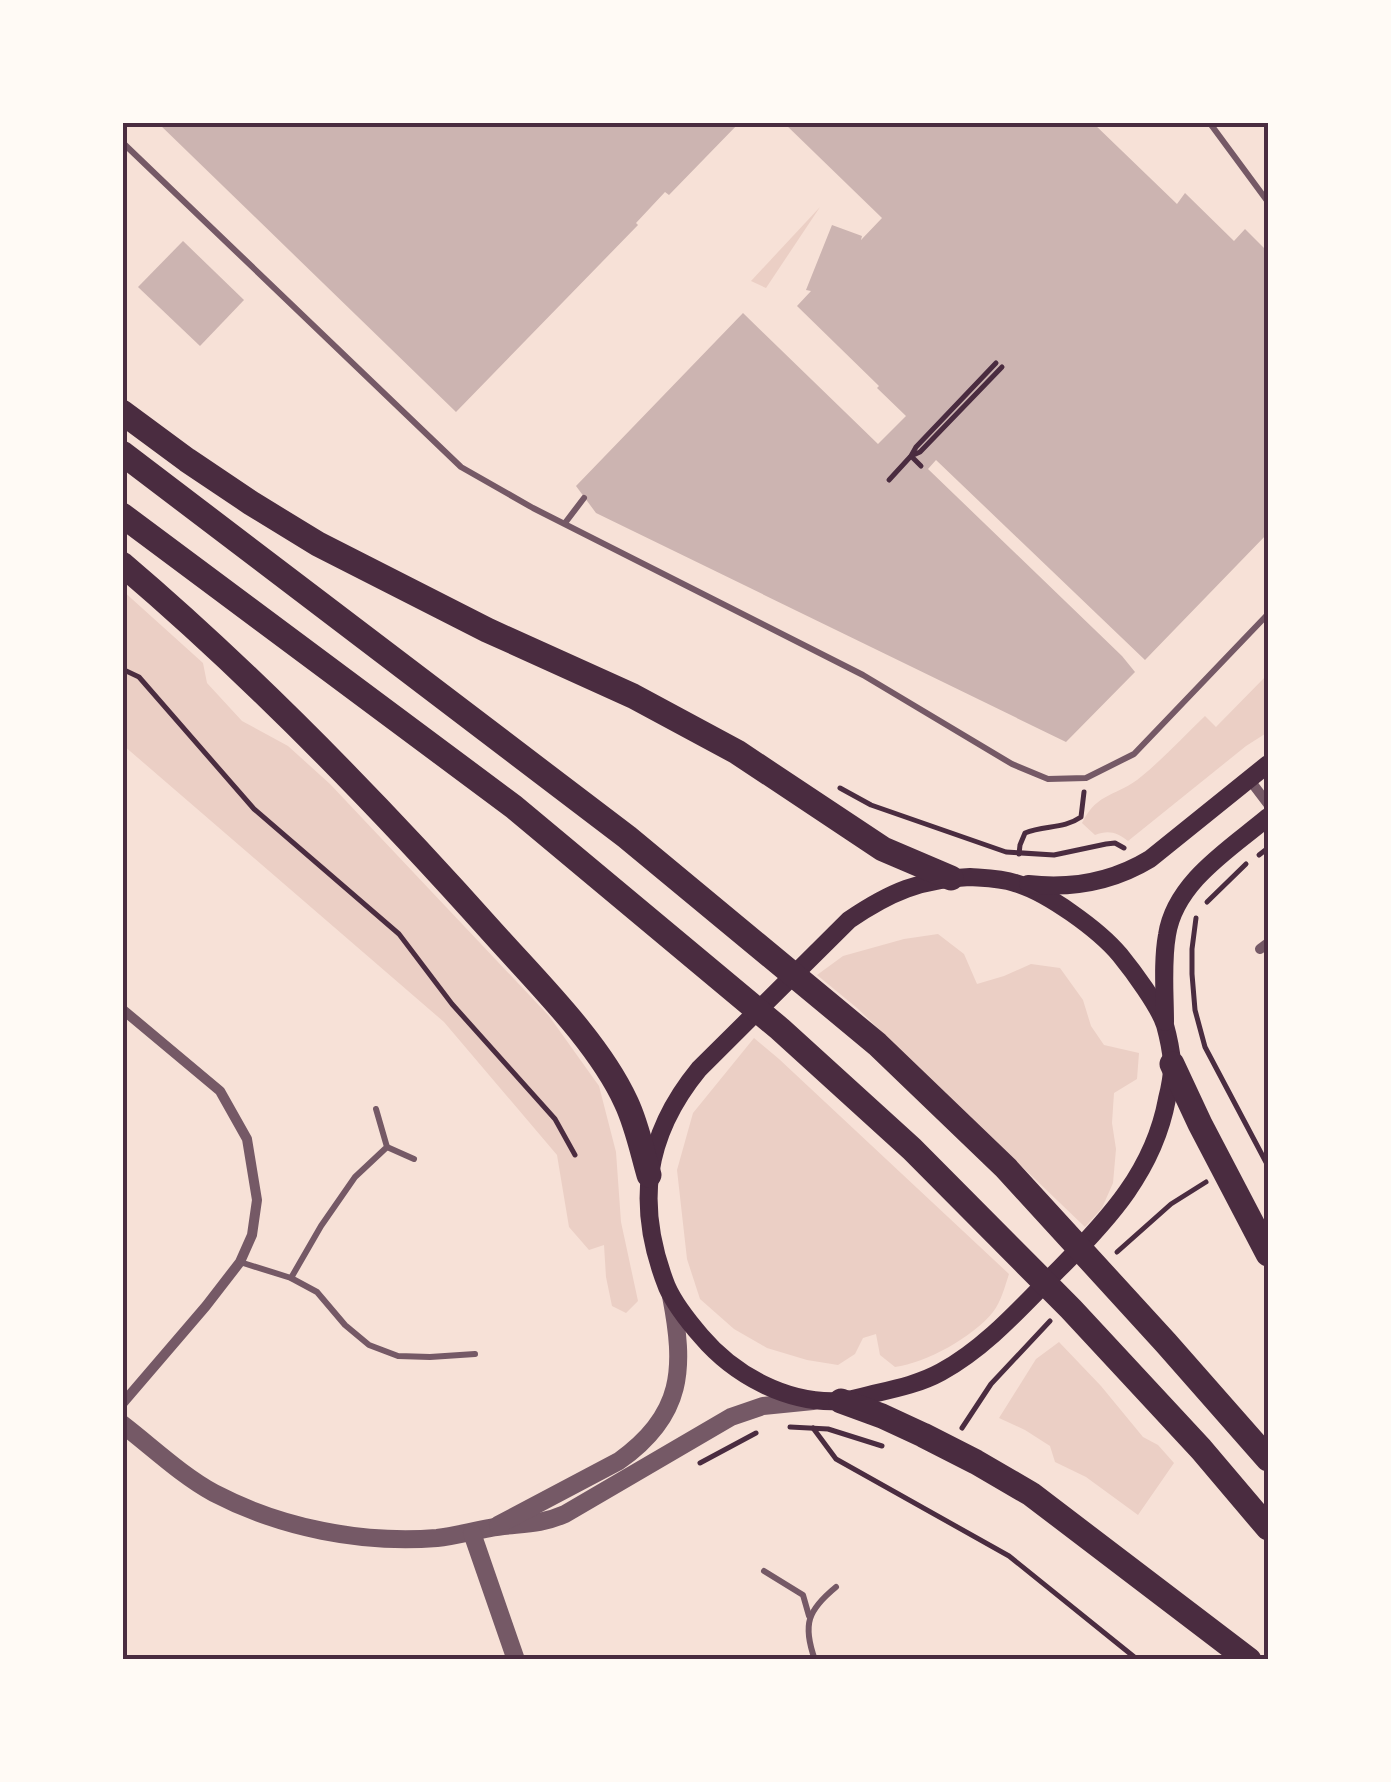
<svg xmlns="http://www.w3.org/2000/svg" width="1391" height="1782" viewBox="0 0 1391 1782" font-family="'Noto Serif',serif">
<rect width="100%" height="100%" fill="#f7e1d7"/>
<!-- green -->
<g fill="#ebcfc5">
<polygon points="820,207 766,288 751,281"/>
<polygon points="122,590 203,663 207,683 242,721 288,746 330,784 549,1016 599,1086 616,1152 621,1222 638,1301 626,1313 612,1306 606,1277 604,1245 589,1250 569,1227 557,1155 444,1022 123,745"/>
<path d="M1268,674V732L1246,746L1128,841C1117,832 1108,830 1095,835L1082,823C1098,791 1117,797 1142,776C1164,758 1184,736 1205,716L1216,727Z"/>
<polygon points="938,934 964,954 977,984 1004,976 1031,964 1060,968 1083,1000 1091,1026 1104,1045 1139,1053 1137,1079 1114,1093 1112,1123 1116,1149 1113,1183 1102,1208 1085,1227 857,1008 817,975 843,956 904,939"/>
<path d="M754,1038L779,1059L1009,1274C1005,1286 1001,1302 993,1312C973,1337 926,1363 895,1367L880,1355L876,1334L863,1338L855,1354L838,1365L807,1360L767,1348L734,1329L700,1299L687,1259L677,1170L693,1113Z"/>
<polygon points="1059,1342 1101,1386 1143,1437 1158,1445 1174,1463 1138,1515 1086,1477 1055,1462 1050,1446 1025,1430 999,1418 1036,1359"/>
</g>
<!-- building -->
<g fill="#ccb4b1">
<polygon points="157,122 740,122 669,195 665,192 636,223 638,225 456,412"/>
<polygon points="783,122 1092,122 1177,204 1185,193 1234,241 1245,229 1268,252 1268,533 1145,660 936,460 928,469 1122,656 1135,672 1066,742 596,513 576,486 743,313 878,444 906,416 877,388 879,386 797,306 811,291 806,290 832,225 862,236 861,240 882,218"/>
<polygon points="183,241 244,300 200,346 138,287"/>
</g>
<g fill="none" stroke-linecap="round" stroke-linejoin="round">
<!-- path -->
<g stroke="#4a2c40" stroke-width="5">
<polyline points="921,466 911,456 920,452 1002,367"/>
<polyline points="889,480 911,456 916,447 996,363"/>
<polyline points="122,669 139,677 254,809 399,934 452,1004 555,1119 575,1155"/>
<polyline points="840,788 871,805 1006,852 1054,855 1106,844 1115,843 1124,848"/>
<path d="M1019,854L1020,845L1025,833C1044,825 1064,829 1081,817L1084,792"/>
<polyline points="1259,855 1268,848"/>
<polyline points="1207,902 1246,864"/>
<polyline points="1196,918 1192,949 1192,974 1195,1010 1205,1047 1268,1166"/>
<polyline points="1117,1252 1171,1204 1206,1182"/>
<polyline points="790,1427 828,1429 882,1446"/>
<polyline points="813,1428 836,1459 1009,1556 1138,1660"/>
<polyline points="962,1428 991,1384 1050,1321"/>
<polyline points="700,1463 756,1433"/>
</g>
<!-- service -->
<g stroke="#755966" stroke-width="6">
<polyline points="1209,122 1268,202"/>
<polyline points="122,142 461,467 533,508 863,675 1012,764 1048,779 1086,778 1134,754 1268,614"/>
<polyline points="565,523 584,498"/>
<polyline points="387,1147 414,1159"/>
<polyline points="240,1262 291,1278 317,1292 345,1325 369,1345 398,1356 430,1357 475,1354"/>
<polyline points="291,1278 321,1226 355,1177 387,1147 376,1109"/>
<polyline points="764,1571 803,1595 809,1616"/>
<path d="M815,1660C802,1624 808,1610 836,1587"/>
</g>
<!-- minor -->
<g stroke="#755966" stroke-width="10">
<polyline points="1249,779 1268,804"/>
<polyline points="1260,949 1268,943"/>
<polyline points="122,1009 220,1091 247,1139 257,1200 252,1235 240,1262 206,1306 122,1404"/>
</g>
<!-- tertiary -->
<g stroke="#755966" stroke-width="18">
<path d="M122,1424C152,1447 181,1475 214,1493C281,1528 362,1544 437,1538C455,1536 472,1531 490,1528C517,1523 538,1526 565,1514L731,1417L763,1406L813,1401"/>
<path d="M498,1525L619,1461C684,1415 685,1368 671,1296"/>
<polyline points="472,1533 516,1660"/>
</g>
<!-- secondary -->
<g stroke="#4a2c40" stroke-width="18">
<path d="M970,877C985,878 1001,878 1015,883C1047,892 1099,930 1120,955C1133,971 1159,1006 1165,1025C1168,1036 1171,1050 1172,1062C1173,1074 1170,1087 1167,1099C1154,1170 1109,1219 1060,1268C1023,1305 987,1347 941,1372C921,1383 899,1388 877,1393C865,1396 852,1400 840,1401C787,1404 734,1375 701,1336C688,1321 675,1305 667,1287C635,1206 644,1136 699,1069L849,920C890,892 921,879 970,877Z"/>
<path d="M1028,884C1071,889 1112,882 1150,859L1268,764"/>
<path d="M1165,1022C1165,994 1162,963 1167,935C1175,882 1230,849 1268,817"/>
</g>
<!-- motorway -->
<g stroke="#4a2c40" stroke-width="25">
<polyline points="122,412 187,460 251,503 318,544 487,630 633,696 737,752 883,849 951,878"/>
<polyline points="122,453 627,837 877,1044 1006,1168 1166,1343 1268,1459"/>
<polyline points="122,515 514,807 780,1029 912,1149 1071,1309 1201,1449 1268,1528"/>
<path d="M122,564C256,678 378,804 495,935C538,983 599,1043 626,1102C637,1125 642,1151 649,1175"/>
<polyline points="1172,1064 1200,1124 1268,1254"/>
<polyline points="841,1401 882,1416 923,1435 976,1462 1031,1494 1249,1660"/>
</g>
</g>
<!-- border -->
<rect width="1391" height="1782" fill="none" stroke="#fffaf5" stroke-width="250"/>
<rect x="125" y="125" width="1141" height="1532" fill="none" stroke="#4a2c40" stroke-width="4"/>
</svg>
